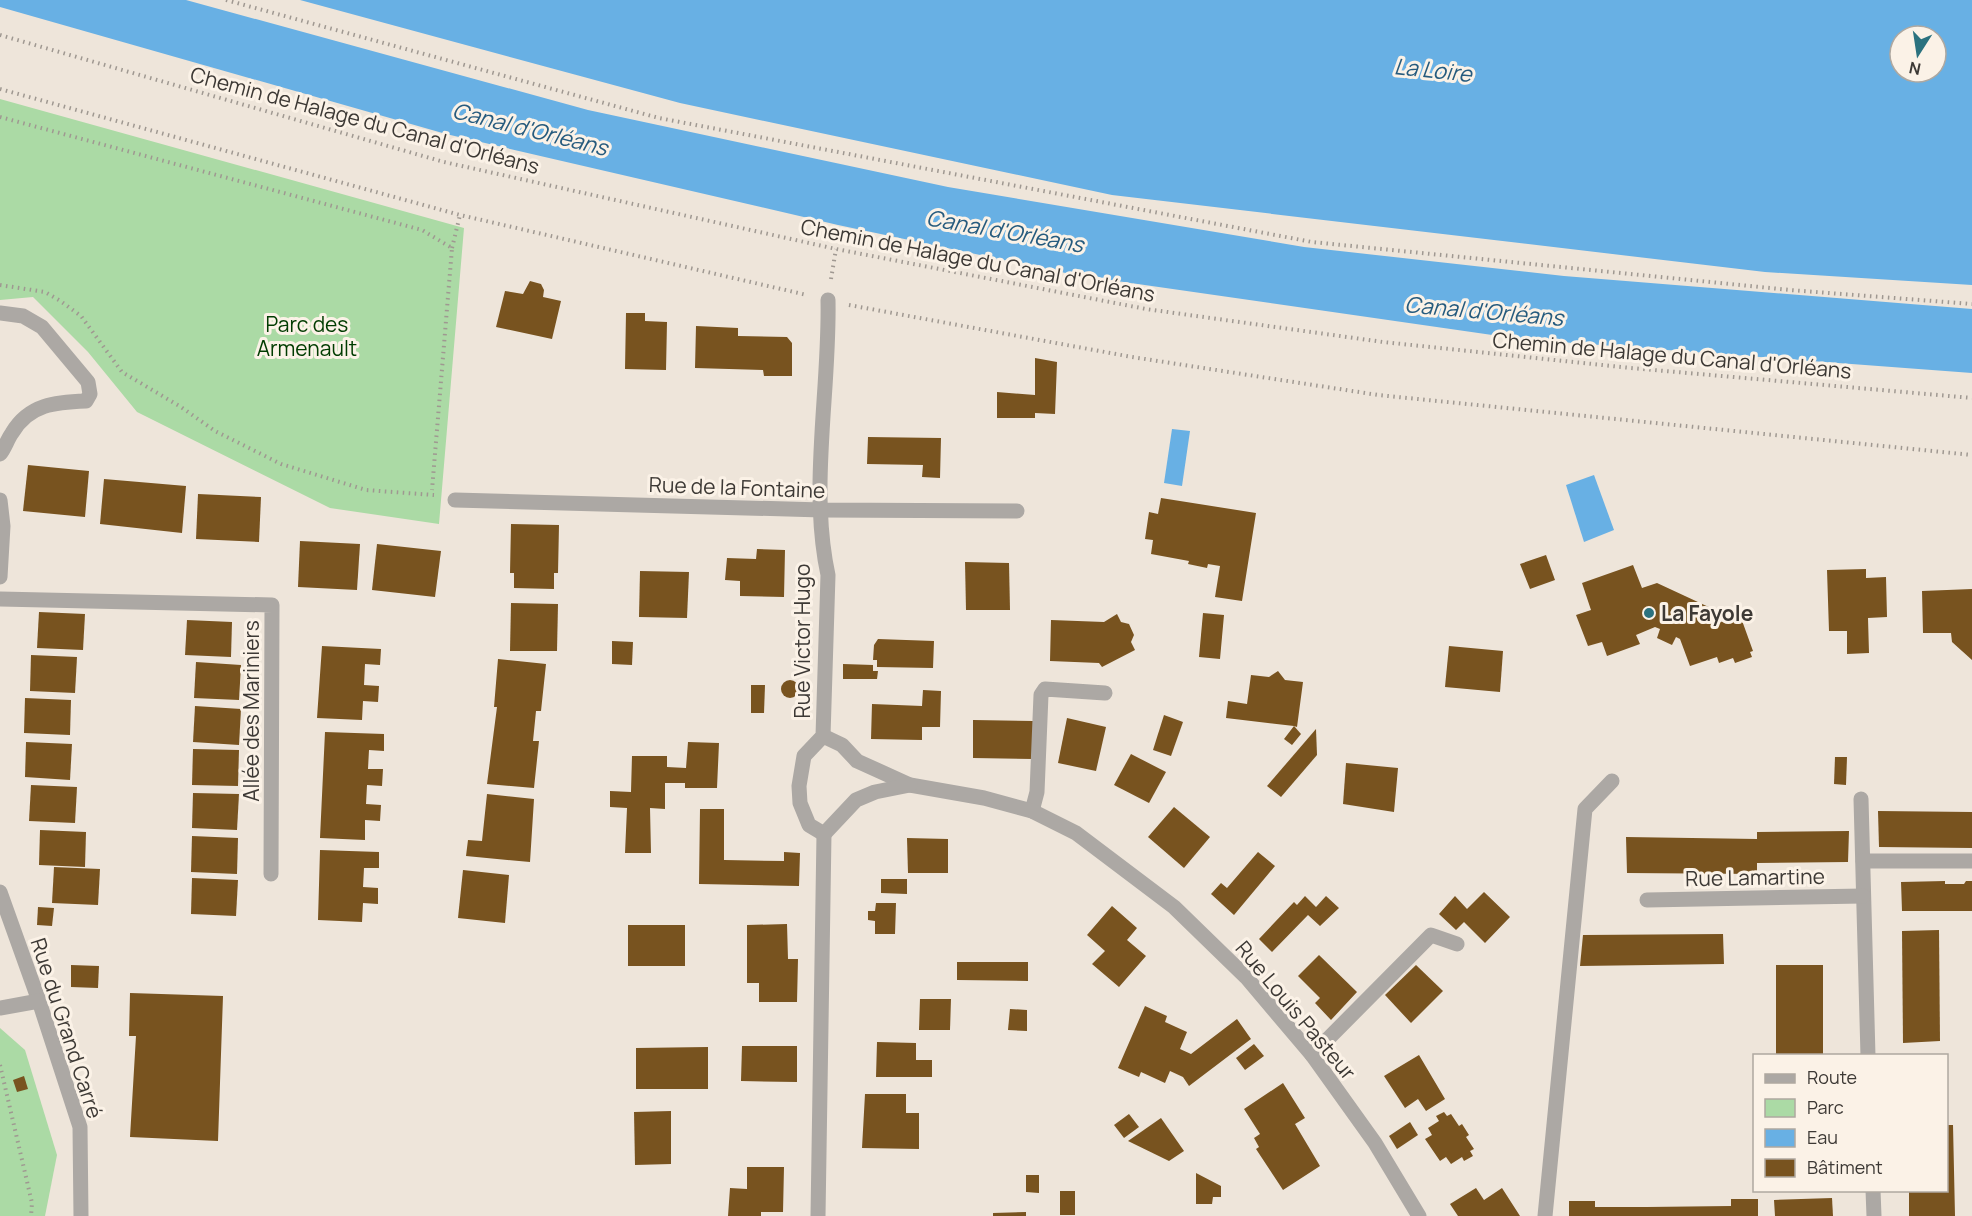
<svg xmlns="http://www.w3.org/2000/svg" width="1972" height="1216" viewBox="0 0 1972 1216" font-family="Manrope,sans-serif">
<rect width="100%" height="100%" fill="#eee5da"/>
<!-- green -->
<g fill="#abdaa5">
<polygon points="0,99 464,228 439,524 330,508 137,412 88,352 33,297 0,300"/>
<polygon points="0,1028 25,1050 57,1155 45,1216 0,1216"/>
</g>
<!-- water -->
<g fill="#68b0e4" fill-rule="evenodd">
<polygon points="0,0 186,0 588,110 948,187 1304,247 1564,276 1972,309 1972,373 1520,339 1075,275 838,225 446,134 0,7"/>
<path d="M300,0H1972V285L1765,272L1112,195L680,103ZM1900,36H1936V72H1900Z"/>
<polygon points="1172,429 1190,431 1182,486 1164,483"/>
<polygon points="1594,475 1614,530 1584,542 1566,485"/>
</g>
<!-- building -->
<g fill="#78531f">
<polygon points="530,281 541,284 544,290 543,297 561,301 552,339 496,327 505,291 523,294"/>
<polygon points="626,313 645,313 645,321 667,322 666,370 625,369"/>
<polygon points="696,326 738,328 738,336 787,337 792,343 792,376 764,376 763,370 695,368"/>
<polygon points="1035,358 1057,362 1055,414 1035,413 1035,418 997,418 997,392 1035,395"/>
<polygon points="868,437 941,438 940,478 922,477 923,465 867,464"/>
<polygon points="28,465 89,471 85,517 23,511"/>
<polygon points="104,479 186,486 182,533 100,524"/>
<polygon points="198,494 261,497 259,542 196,539"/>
<polygon points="1161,498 1256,513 1242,601 1215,597 1220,566 1208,564 1207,568 1188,564 1189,561 1151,554 1153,540 1145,539 1149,512 1158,514"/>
<polygon points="511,524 559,525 558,573 554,573 554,589 514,588 514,573 510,573"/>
<polygon points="300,541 360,544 357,590 298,587"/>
<polygon points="377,544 441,551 435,597 372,590"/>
<polygon points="757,549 785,550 784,597 740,596 740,581 725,580 727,558 756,559"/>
<polygon points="1546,555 1555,580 1530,589 1520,564"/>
<polygon points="965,562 1009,563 1010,610 966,610"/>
<polygon points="1633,565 1642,588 1657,583 1713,609 1718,623 1740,615 1753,651 1750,652 1752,657 1735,663 1733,658 1719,663 1717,657 1690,666 1680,639 1676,637 1672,645 1657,638 1660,629 1655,627 1636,635 1640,644 1607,656 1602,642 1588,646 1576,615 1591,610 1582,583"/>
<polygon points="1866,569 1866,578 1886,577 1887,617 1868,618 1869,653 1847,654 1847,631 1829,631 1827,570"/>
<polygon points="640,571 689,572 687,618 639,617"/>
<polygon points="1972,589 1972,660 1952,642 1951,633 1923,633 1922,591"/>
<polygon points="511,603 558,604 557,651 510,651"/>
<polygon points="39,612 85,614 83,650 37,648"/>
<polygon points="1203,613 1224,615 1220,659 1199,657"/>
<polygon points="1117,614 1121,622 1129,624 1134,635 1131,642 1135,650 1102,667 1099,663 1050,661 1051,620 1104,622"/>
<polygon points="187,620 232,622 231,657 185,655"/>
<polygon points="878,639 934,641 933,668 877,667 877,660 873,660 874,645"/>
<polygon points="612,641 633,642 632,665 612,664"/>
<polygon points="322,646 381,649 380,665 365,664 364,685 379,686 378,702 363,701 362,720 317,718"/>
<polygon points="1449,646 1503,651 1500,692 1445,687"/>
<polygon points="31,655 77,657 75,693 30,691"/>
<polygon points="498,659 546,664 541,711 536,711 533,741 539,741 534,788 487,784 497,707 494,707"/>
<polygon points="196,662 241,665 239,700 194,698"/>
<polygon points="843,664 873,665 873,671 878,671 877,679 843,679"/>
<polygon points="1278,671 1285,680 1303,682 1297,727 1294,726 1301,734 1292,745 1284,739 1294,726 1226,718 1228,701 1247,704 1251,675 1269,677"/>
<circle cx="790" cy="689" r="9"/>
<polygon points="751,685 765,685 764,713 751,713"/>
<polygon points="923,690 941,691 940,727 922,727 922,740 871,739 872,704 922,706"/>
<polygon points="25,698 71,700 70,735 24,733"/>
<polygon points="195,706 241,709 239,745 193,742"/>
<polygon points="1164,715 1183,722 1171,756 1153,750"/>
<polygon points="1067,718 1106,727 1096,771 1058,763"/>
<polygon points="973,720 1033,721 1033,759 973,758"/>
<polygon points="1316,729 1317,755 1281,797 1267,786"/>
<polygon points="325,732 384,734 384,751 369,750 368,769 383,769 382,786 367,785 366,804 381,805 380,821 365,820 365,840 320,838"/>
<polygon points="26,742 72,744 70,780 25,777"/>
<polygon points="688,742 719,743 717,788 685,788 685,783 665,783 665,809 650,808 651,853 625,853 627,808 610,807 610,791 631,792 632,756 667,756 667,767 686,768"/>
<polygon points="193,749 239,750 238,786 192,785"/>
<polygon points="1131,754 1166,772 1149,803 1114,785"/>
<polygon points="1835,757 1847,757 1846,785 1834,784"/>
<polygon points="1346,763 1398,768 1394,812 1343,804"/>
<polygon points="31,785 77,787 75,823 29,821"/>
<polygon points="193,793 239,794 237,830 192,828"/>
<polygon points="487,794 534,799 530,862 466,856 468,840 482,841"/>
<polygon points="1174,807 1210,837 1184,868 1148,837"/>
<polygon points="700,809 724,809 724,860 784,861 784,852 800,853 799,886 699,884"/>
<polygon points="1878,811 1972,812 1972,848 1879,847"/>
<polygon points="40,830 86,832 85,867 39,865"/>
<polygon points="1849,831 1848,862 1757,863 1757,874 1627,873 1626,837 1757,839 1757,832"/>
<polygon points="192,836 238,838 237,874 191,872"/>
<polygon points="907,838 948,839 948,873 908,873"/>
<polygon points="320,850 379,852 379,868 364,868 363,887 378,888 378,904 363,903 362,922 318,920"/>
<polygon points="1258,852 1275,866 1234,915 1211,894 1221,883 1227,888"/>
<polygon points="54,867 100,869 98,905 52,903"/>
<polygon points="463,870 509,875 505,923 458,918"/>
<polygon points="192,878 238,880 236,916 191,914"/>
<polygon points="881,879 907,879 907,894 881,893"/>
<polygon points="1945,881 1945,884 1964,884 1966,881 1972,881 1972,911 1902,911 1901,882"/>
<polygon points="1484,892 1510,917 1485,943 1464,922 1456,930 1439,914 1455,896 1467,909"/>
<polygon points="1305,896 1316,907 1326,896 1339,908 1320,926 1308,915 1272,952 1259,939 1294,902 1297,905"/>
<polygon points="876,903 896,903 895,934 875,934 875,921 868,920 868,911 875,911"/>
<polygon points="1112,906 1137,928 1127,940 1146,956 1119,987 1092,964 1105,951 1087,935"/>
<polygon points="38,907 54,908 52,926 37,925"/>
<polygon points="787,924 788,959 798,959 797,1002 759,1002 759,983 747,983 747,925"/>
<rect x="628" y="925" width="57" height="41"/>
<polygon points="1939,930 1940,1041 1903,1043 1902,931"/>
<polygon points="1723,934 1724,964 1580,966 1583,935"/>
<polygon points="1319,955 1357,992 1331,1020 1315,1003 1320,998 1298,976"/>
<polygon points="957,962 1028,962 1028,981 957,980"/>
<polygon points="71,965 99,966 98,988 71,987"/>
<polygon points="1416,965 1443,991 1411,1023 1385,995"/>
<rect x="1776" y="965" width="47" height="91"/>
<polygon points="130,993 223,996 218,1141 130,1137 136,1036 129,1036"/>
<polygon points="920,999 951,999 950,1030 919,1030"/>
<polygon points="1145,1006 1167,1016 1165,1022 1187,1032 1180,1049 1191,1054 1237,1019 1251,1039 1189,1086 1183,1077 1170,1071 1165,1083 1141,1072 1139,1077 1118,1068"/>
<polygon points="1010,1009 1027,1010 1027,1031 1008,1030"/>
<polygon points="877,1042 916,1043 916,1060 932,1060 932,1077 876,1077"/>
<polygon points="1254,1044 1264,1056 1245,1070 1236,1058"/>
<polygon points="742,1046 797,1046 797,1082 741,1081"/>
<polygon points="708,1047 708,1089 636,1089 636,1048"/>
<polygon points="1419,1055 1445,1099 1426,1111 1418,1099 1405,1108 1384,1076"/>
<polygon points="24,1076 28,1089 17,1092 13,1080"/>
<polygon points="1283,1083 1305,1118 1295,1124 1320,1166 1283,1190 1256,1149 1259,1147 1254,1138 1260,1134 1244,1109"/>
<polygon points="865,1094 906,1094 906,1113 919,1113 919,1149 862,1148"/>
<polygon points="671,1111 671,1164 635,1165 634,1112"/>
<polygon points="1444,1112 1447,1116 1451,1114 1459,1126 1462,1124 1469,1135 1466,1137 1474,1149 1470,1151 1473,1156 1464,1161 1462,1157 1451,1164 1446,1157 1440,1161 1425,1139 1432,1135 1428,1128 1439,1121 1436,1116"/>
<polygon points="1129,1114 1139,1127 1124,1138 1114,1125"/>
<polygon points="1161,1118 1184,1151 1169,1161 1128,1141"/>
<polygon points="1410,1122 1418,1135 1397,1149 1389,1136"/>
<polygon points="1947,1125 1953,1125 1955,1216 1909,1216 1909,1191 1947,1191"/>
<polygon points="747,1167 784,1167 783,1212 761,1212 761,1216 728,1216 730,1188 747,1189"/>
<polygon points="1196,1173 1221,1186 1221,1197 1213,1197 1212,1204 1196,1204"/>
<polygon points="1026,1175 1039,1175 1039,1193 1026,1192"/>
<polygon points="1476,1188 1484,1200 1502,1188 1520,1216 1458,1216 1450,1204"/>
<rect x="1060" y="1191" width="15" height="24"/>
<polygon points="1832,1198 1833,1216 1775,1216 1774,1200"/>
<polygon points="1731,1199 1758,1199 1758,1216 1569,1216 1569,1201 1595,1201 1595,1207 1647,1207 1731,1206"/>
<polygon points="1026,1212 1026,1216 993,1216 993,1213"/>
</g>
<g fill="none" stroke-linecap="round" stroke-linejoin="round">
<!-- path -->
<g stroke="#9f9891" stroke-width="4" stroke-dasharray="1.5 4.5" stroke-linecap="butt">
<polyline points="226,0 659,118 1312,242 1790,290 1972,304"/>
<polyline points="0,35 444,162 836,249 1146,309 1383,342 1631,368 1972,398"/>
<polyline points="0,89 460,215 807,295"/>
<polyline points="0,117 422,230 452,248 432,490"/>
<polyline points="452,248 460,215"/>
<polyline points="831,279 836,249"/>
<polyline points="0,285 45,292 59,300 81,316 122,372 181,407 215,431 281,464 366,490 434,495"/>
<polyline points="849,305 1132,357 1378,395 1972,455"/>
<polyline points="0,1065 32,1203 31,1216"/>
</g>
<!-- lane -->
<g stroke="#aca8a4" stroke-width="15">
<polyline points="1032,811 1037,792 1041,695 1045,689 1105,693"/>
<polyline points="1312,1055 1431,935 1457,944"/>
</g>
<!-- street -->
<g stroke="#aca8a4" stroke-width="15">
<path d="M0,313L23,316L42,327L88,382L90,394L86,401C56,402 29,404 12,433C7,440 5,448 0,454"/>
<polyline points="0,500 3,526 0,577"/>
<polyline points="455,500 822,510 1017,511"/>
<polyline points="0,599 272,605 271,874"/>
<polyline points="823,736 842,745 857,761 910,785 984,798 1032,811 1076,833 1174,907 1246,977 1312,1055 1375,1143 1419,1216"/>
<polyline points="1861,799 1868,1056"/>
<path d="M824,834L809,825L800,803L799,786L804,756L823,736L828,575C809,488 830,389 828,300"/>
<polyline points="824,834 856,800 875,792 910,785"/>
<polyline points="1863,861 1972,861"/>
<polyline points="0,892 39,1001 80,1127 81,1216"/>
<polyline points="1647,900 1863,896"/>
<polyline points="0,1008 39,1001"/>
<polyline points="1873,1190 1874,1216"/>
<polyline points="818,1216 824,834"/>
<polyline points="1545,1216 1585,809 1612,781"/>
</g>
</g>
<!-- markers -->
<circle fill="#2b727f" stroke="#fbf2e7" stroke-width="2" cx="1649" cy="613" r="6"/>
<g text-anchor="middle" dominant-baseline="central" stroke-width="6" stroke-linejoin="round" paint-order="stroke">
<!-- street labels -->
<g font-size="21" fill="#3d3935" stroke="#fbf2e7">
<text transform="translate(365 120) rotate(15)">Chemin de Halage du Canal d'Orléans</text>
<text transform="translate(978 260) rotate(11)">Chemin de Halage du Canal d'Orléans</text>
<text transform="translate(1672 355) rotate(5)">Chemin de Halage du Canal d'Orléans</text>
<text transform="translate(737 487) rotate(2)">Rue de la Fontaine</text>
<text transform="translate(802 641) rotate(-90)">Rue Victor Hugo</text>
<text transform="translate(251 711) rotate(-90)">Allée des Mariniers</text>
<text transform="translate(1755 877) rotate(-1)">Rue Lamartine</text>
<text transform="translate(1296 1010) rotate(50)">Rue Louis Pasteur</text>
<text transform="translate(67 1028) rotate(72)">Rue du Grand Carré</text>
</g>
<!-- park labels -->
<g font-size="21" fill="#003c00" stroke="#fbf2e7">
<text x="307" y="324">Parc des<tspan x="307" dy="24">Armenault</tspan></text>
</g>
<!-- poi labels -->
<g font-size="21" font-weight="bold" fill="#3d3935" stroke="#fbf2e7" text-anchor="start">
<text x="1661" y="613">La Fayole</text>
</g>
<!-- water labels -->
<g font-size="22" font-style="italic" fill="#265b7e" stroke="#fbf2e7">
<text transform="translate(1433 70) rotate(6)">La Loire</text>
<text transform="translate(530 129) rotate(14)">Canal d'Orléans</text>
<text transform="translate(1005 231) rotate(10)">Canal d'Orléans</text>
<text transform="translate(1484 311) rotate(5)">Canal d'Orléans</text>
</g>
</g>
<!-- legend -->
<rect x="1753" y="1054" width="195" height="138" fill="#fbf2e7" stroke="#afa8a0" stroke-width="1.5"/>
<rect x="1765" y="1074" width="30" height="9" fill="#aca8a4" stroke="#afa8a0" stroke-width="1.5"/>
<text x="1807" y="1084" font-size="18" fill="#3d3935">Route</text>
<rect x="1765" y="1099" width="30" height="18" fill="#abdaa5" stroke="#afa8a0" stroke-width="1.5"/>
<text x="1807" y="1114" font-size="18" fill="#3d3935">Parc</text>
<rect x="1765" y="1129" width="30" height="18" fill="#68b0e4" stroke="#afa8a0" stroke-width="1.5"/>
<text x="1807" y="1144" font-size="18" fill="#3d3935">Eau</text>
<rect x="1765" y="1159" width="30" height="18" fill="#78531f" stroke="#afa8a0" stroke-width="1.5"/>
<text x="1807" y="1174" font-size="18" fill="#3d3935">Bâtiment</text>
<!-- north arrow -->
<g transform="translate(1918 54) rotate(192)"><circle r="28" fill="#fbf2e7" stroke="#afa8a0" stroke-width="1.5"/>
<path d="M0-4.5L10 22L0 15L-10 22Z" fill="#2b727f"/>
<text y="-9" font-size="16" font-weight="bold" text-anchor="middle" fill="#3d3935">N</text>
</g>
</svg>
